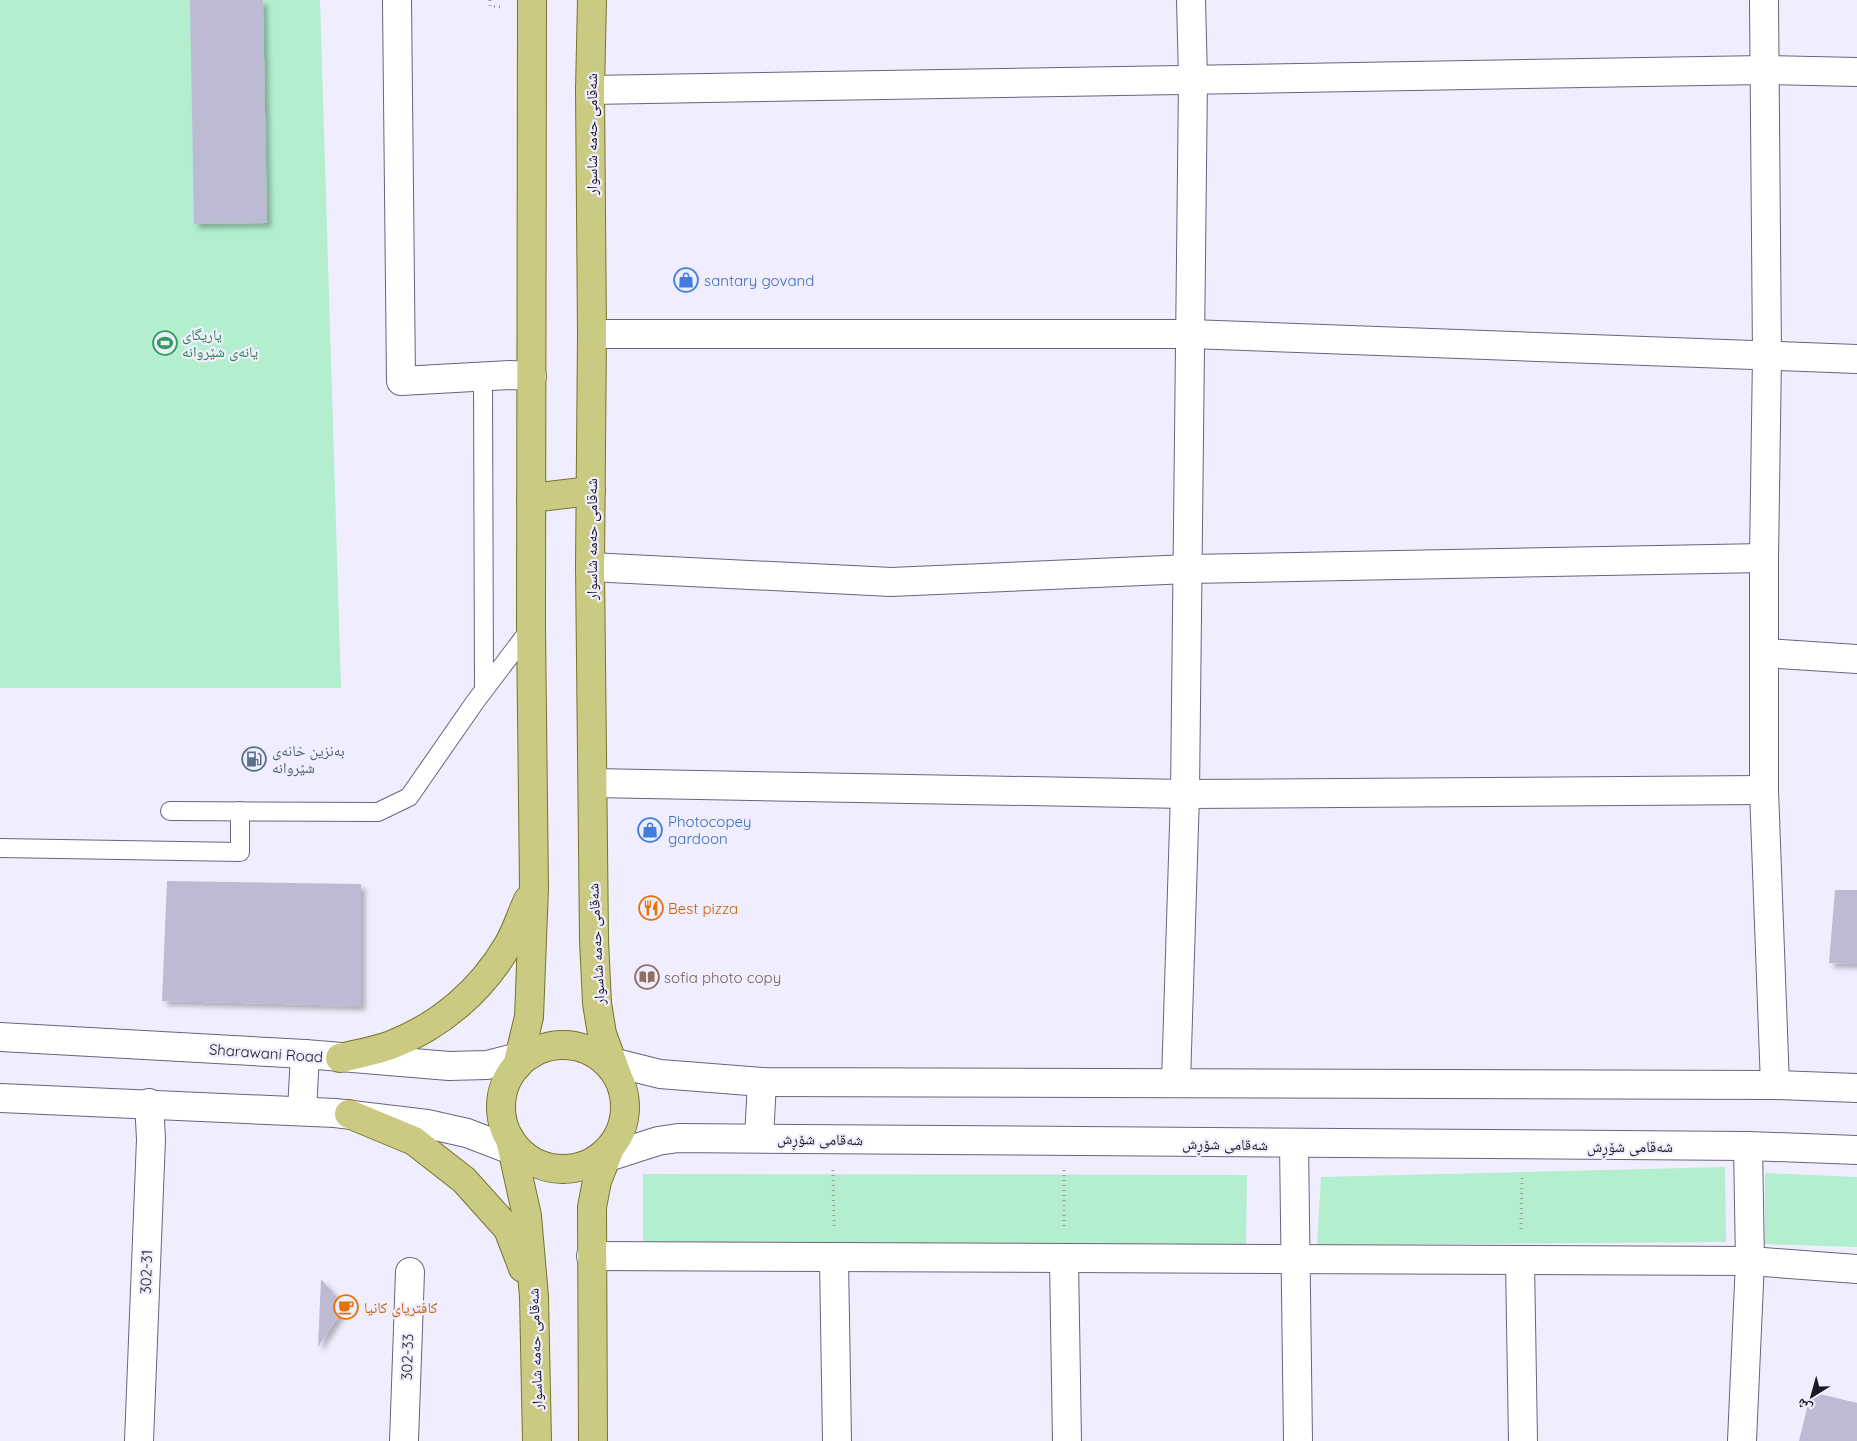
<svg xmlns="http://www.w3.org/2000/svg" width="1857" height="1441" viewBox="0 0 1857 1441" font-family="Quicksand,'Noto Naskh Arabic',sans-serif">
<defs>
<filter id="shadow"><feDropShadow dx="4.5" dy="4.5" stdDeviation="2.5" flood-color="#0004"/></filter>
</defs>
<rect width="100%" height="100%" fill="#f0eefe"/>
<!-- green -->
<g fill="#b3eece">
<polygon points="0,0 320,0 341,688 0,688"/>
<polygon points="1725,1167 1726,1242 1317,1245 1321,1177"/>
<polygon points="1765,1173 1857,1177 1857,1247 1765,1244"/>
<polygon points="643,1174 1247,1175 1246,1246 643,1245"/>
</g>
<!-- building -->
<g fill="#bdbad4" filter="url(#shadow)">
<polygon points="190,0 263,0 267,223 194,224"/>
<polygon points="167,881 361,884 361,1006 162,1001"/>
<polygon points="1835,890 1857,890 1857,964 1829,963"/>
<polygon points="321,1279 345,1306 318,1347"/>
<polygon points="1811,1392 1857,1403 1857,1441 1799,1441"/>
</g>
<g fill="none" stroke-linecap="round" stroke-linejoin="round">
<!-- service casing -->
<g stroke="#68647c" stroke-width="20">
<g id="service">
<polyline points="483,376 484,689"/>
<polyline points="170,811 378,812 409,797 475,702 531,628"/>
<polyline points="0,848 240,852 240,811"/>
</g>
</g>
<!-- minor casing -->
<g stroke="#68647c" stroke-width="30">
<g id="minor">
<polyline points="397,0 401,381 510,375 532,376"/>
<polyline points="1764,0 1767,356 1764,558 1764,790 1775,1085"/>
<polyline points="590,90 1764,70 1857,72"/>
<polyline points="592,334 1190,334 1857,359"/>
<polyline points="590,567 891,582 1188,569 1764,558"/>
<polyline points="1764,653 1857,659"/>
<polyline points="593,783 1185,794 1764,790"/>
<polyline points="1176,1082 1185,794 1193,79 1191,0"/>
<polyline points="1294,1144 1298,1441"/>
<polyline points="591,1256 1750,1261 1857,1269"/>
<polyline points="834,1259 837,1441"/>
<polyline points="1064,1260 1067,1441"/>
<polyline points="1520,1260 1523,1441"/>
<polyline points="139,1441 151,1139 149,1103"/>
<polyline points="404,1441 410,1272"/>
<polyline points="1742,1441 1750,1261 1748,1146"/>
</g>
</g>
<!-- secondary casing -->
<g stroke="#68647c" stroke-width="30">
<g id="secondary">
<polyline points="0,1037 305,1054 449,1066 487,1065 531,1054"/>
<polyline points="604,1060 660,1074 762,1082 1775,1085 1857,1088"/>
<polyline points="0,1098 335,1113 427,1124 467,1133 522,1154"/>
<polyline points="302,1111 305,1054"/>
<polyline points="759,1138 762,1082"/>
<polyline points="596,1161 658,1141 678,1138 1748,1146 1857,1150"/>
</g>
</g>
<!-- primary casing -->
<g stroke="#76752b" stroke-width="30">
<g id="primary">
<polyline points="592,0 590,90 592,334 590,567 594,940 597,1003 602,1034 617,1075"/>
<polyline points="531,498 591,491"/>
<circle cx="563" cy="1107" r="62"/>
<path d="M340,1058C357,1054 375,1051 391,1045C440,1026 481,991 508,945C516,932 521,915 528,900"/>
<polyline points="517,1066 529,1017 534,888 531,628 532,0"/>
<polyline points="349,1114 414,1141 464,1180 508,1229 523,1268"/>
<polyline points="510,1139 527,1216 534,1297 537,1441"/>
<polyline points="593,1441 592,1207 597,1181 610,1148"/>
</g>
</g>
<!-- path -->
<g stroke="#9a98a5" stroke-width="3" stroke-dasharray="1 4" stroke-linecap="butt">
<polyline points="490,0 490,6 501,7"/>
<polyline points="833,1170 834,1226"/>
<polyline points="1064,1170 1064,1227"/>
<polyline points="1521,1229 1522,1175"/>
</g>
<!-- service -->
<use href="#service" stroke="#fff" stroke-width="18"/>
<!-- minor -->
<use href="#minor" stroke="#fff" stroke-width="28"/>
<!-- secondary -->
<use href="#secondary" stroke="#fff" stroke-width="28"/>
<!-- primary -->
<use href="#primary" stroke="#caca82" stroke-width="28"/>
</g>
<!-- icons -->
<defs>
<g id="shop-ring" transform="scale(1.25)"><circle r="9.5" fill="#f0eefe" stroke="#3f7fe0" stroke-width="1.5"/><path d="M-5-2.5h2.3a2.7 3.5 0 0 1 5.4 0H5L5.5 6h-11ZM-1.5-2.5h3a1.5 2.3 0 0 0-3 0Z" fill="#3f7fe0"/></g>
<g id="stadium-ring" transform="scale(1.25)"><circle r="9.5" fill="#f0eefe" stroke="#2e9e5b" stroke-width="1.5"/><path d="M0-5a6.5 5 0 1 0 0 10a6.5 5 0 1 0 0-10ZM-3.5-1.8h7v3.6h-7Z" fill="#2e9e5b"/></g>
<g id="fuel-ring" transform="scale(1.25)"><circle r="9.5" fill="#f0eefe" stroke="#5c6f8a" stroke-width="1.5"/><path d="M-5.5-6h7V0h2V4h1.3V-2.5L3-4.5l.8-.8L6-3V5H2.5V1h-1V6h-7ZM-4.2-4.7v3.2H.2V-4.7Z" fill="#5c6f8a"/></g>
<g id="restaurant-ring" transform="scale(1.25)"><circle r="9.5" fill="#f0eefe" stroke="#e8710a" stroke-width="1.5"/><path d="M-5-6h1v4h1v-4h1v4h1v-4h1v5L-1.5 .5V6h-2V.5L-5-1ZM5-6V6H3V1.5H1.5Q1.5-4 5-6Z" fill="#e8710a"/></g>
<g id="library-ring" transform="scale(1.25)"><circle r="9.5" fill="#f0eefe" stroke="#8d6e63" stroke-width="1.5"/><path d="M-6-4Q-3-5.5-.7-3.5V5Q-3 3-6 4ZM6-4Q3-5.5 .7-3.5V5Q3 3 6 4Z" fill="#8d6e63"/></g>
<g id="cafe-ring" transform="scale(1.25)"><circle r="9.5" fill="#f0eefe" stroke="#e8710a" stroke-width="1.5"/><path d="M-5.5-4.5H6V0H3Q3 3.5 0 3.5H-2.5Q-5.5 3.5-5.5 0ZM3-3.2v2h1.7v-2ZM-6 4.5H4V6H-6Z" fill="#e8710a"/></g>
</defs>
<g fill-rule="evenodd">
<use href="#shop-ring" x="686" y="280"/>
<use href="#stadium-ring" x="165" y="343"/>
<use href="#fuel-ring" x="254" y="759"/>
<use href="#shop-ring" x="650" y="830"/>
<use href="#restaurant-ring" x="651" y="908"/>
<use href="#library-ring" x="647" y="977"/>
<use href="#cafe-ring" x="346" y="1307"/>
</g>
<g text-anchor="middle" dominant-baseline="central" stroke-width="4.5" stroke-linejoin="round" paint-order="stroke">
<!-- street labels -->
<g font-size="15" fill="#1b1923" stroke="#f0eefe">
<text transform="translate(591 134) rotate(-90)">شەقامی حەمە شاسوار</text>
<text transform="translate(591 539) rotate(-90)">شەقامی حەمە شاسوار</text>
<text transform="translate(596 944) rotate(-93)">شەقامی حەمە شاسوار</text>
<text transform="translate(266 1053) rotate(4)">Sharawani Road</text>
<text transform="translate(820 1139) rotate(1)">شەقامی شۆڕش</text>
<text transform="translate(1225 1144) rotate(1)">شەقامی شۆڕش</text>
<text x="1630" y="1146">شەقامی شۆڕش</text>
<text transform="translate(146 1272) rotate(-88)">302-31</text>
<text transform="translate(535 1349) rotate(-92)">شەقامی حەمە شاسوار</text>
<text transform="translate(407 1357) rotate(-88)">302-33</text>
</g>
<!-- shop labels -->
<g font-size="15" fill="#366cbe" stroke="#f0eefe" text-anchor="start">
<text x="704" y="280">santary govand</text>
<text x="668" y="821">Photocopey<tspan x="668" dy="17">gardoon</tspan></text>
</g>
<!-- leisure labels -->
<g font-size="15" fill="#27864d" stroke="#f0eefe" text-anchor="start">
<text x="182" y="334">یاریگای<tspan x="182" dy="17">یانەی شێروانە</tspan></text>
</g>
<!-- service labels -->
<g font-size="15" fill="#4e5e75" stroke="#f0eefe" text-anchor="start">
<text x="272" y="750">بەنزین خانەی<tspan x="272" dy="17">شێروانە</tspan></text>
</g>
<!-- food labels -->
<g font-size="15" fill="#c56008" stroke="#f0eefe" text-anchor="start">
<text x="668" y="908">Best pizza</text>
<text x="364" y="1307">کافتریای کانیا</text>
</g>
<!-- education labels -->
<g font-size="15" fill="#785e54" stroke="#f0eefe" text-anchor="start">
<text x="664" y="977">sofia photo copy</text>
</g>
</g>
<!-- north arrow -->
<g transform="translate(1812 1396) rotate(217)" stroke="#f0eefe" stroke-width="4" paint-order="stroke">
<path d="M0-4L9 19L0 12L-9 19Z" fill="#1b1923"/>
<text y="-8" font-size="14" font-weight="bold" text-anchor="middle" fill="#1b1923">ش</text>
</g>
</svg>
